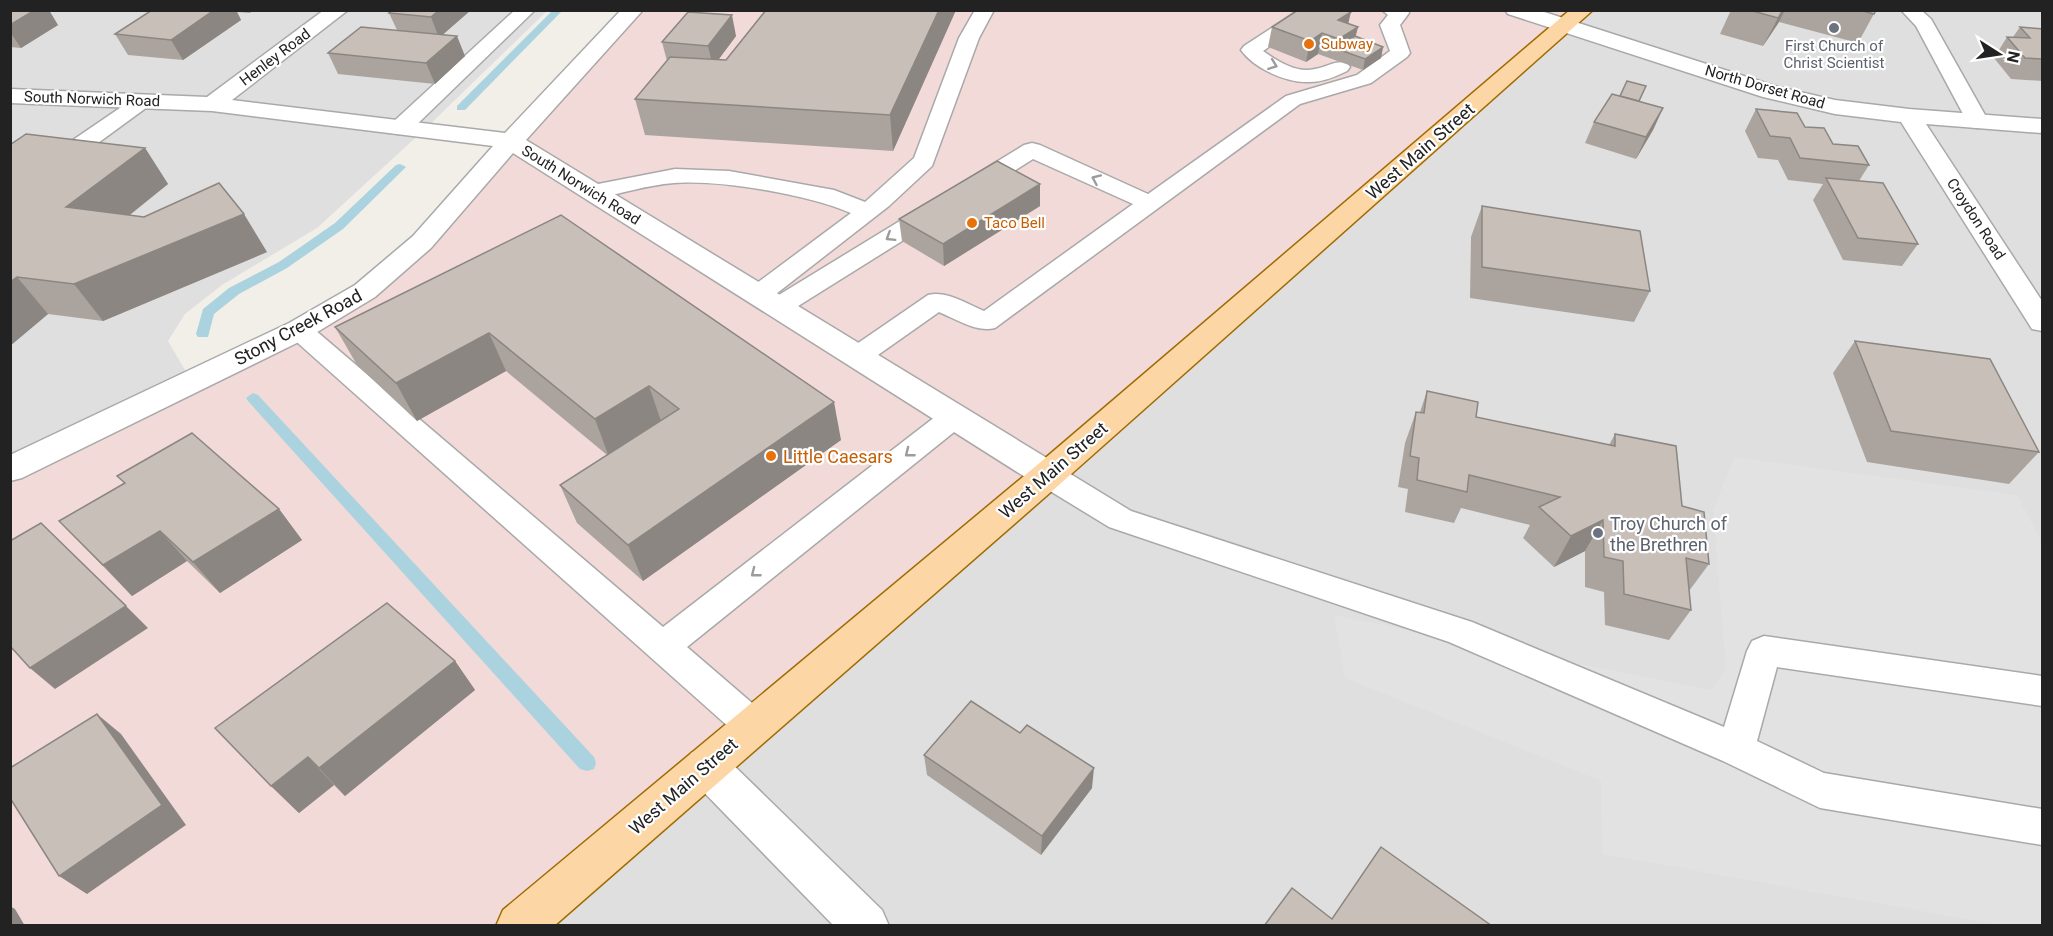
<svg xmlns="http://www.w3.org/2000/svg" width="2053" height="936" viewBox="0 0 2053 936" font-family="Roboto,sans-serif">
<rect width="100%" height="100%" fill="#f2efe9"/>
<!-- residential -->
<g fill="#e0dfdf">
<polygon points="11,11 547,11 424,130 317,228 222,285 185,314 168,341 192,382 11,469"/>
<polygon points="1583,11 2042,11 2042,925 519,926"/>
</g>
<!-- commercial -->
<polygon fill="#f2dad9" points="633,11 1583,11 519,925 11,926 11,469 365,291"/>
<!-- parking -->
<polygon fill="#e2e2e2" points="1734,457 2017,495 2042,542 2042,925 2000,925 1602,854 1601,781 1345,678 1334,615 1711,690 1726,669 1713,510"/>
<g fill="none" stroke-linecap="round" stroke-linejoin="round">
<!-- stream -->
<g fill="#aad3df" fill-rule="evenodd">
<polygon points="553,10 563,10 465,110 457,110 457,106"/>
<polygon points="400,164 406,167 404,169 343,229 287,268 239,294 214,314 208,337 198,337 196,334 203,309 229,288 279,262 335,223 396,165"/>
<polygon points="253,393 258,395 594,757 596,763 594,769 587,771 580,769 248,401 246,398"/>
</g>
<!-- lane casing -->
<g stroke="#a9a9a9" stroke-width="3">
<g id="lane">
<polygon points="515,10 535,10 408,133 400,134 392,133 389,128 392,123"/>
<path d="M975,10H994L979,38L932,166L889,206L767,301L758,303L749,301L745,295L749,289L851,213C810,195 719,179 674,183C647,185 620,194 593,199L585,197L581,192L585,187L593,185L675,169L729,171L834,190L865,202L914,158L959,38Z"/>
<path d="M1299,10H1322L1263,51C1277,61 1297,74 1315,69C1327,67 1335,60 1347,63L1350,67L1347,71C1335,77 1320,83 1307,82C1284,82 1254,68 1241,50L1244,46Z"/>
<path d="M1382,10H1408L1409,13L1400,25L1410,53L1407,57L1371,83L1300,104L995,328C977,333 956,319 939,312L868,362L858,365L848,362L844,356L848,350L928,295C946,290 967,304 984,311L1133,204L1033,159L787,313L778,315L769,313L765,307L769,301L1024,145L1032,143L1040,145L1148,194L1286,96L1357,75L1390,51L1380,25L1388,15Z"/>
<polygon points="1901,10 1921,10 1931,19 1989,122 1986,127 1978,128 1970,127 1916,26"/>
<polygon points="143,95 150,97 153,101 150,105 83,154 53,169 10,176 10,162 39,158 67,144 136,97"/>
<polygon points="299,321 308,324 663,627 944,410 954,407 964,410 968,417 964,424 687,647 766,715 771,726 766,737 753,742 740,737 290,336 286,330 290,324"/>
<polygon points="1048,464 1059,467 1131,511 1472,622 1724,727 1747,651 1752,641 1764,636 2042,676 2042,706 1777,667 1757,741 1824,773 2042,809 2042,845 1820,808 1723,761 1449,642 1109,527 1037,483 1033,475 1037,467"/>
</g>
</g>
<!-- street casing -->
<g stroke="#a9a9a9" stroke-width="3">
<g id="street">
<polygon points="324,10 348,10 232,100 505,133 621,10 643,10 526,140 1060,466 1065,475 1060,484 1048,487 1036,484 513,153 431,248 375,297 309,337 22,478 10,481 10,455 289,323 355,285 413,236 493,146 212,111 10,103 10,89 207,97"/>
<polygon points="1505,10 1538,10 1778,87 1835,100 1909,109 2042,119 2042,133 1926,124 2042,301 2042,331 2032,329 1901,122 1835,114 1763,97 1508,14"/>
<polygon points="706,747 721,753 882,910 889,926 834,926 691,779 685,766 691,753"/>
</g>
</g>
<!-- primary casing -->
<g stroke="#a06b00" stroke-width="3">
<polygon id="primary" points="1570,10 1593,10 1060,484 554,926 496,926 503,910 1036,466"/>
</g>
<!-- lane -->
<use href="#lane" fill="#fff" fill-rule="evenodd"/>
<!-- street -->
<use href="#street" fill="#fff" fill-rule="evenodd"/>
<!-- primary -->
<use href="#primary" fill="#fcd6a4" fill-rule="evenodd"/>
</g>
<!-- wall -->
<g fill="#aba49e">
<polygon points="10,10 58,25 21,48 10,47"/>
<polygon points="152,10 254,10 250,13 237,12 241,20 183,60 128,55 115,34"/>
<polygon points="393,10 471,10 443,34 465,56 435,84 338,74 328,53 397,30 389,13"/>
<polygon points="766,10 956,10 893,151 645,135 635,99 667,61 662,42 736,36 718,60 726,60"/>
<polygon points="1731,10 1876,10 1858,43 1779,22 1763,46 1720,34"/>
<polygon points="1348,24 1358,27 1355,36 1383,47 1381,58 1363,70 1318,54 1306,62 1268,47 1272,27"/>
<polygon points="2020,27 2043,29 2043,81 2011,79 1994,58 2007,37 2013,37"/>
<polygon points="1639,102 1663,108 1653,130 1636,159 1585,143 1594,122"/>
<polygon points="1756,109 1805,127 1833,144 1869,165 1859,181 1918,244 1902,266 1843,260 1813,200 1823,184 1788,180 1778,160 1758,158 1745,131"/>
<polygon points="10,145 145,148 168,184 130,215 267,252 103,321 48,314 10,346"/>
<polygon points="1040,206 944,266 902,241 899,219"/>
<polygon points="1482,206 1650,291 1634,322 1470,298 1471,237"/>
<polygon points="561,215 841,440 643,581 577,523 560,485 607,455 506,371 417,421 357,365 335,327"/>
<polygon points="1855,341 2039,452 2009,484 1867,462 1833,373"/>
<polygon points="1427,391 1476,417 1609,445 1615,434 1682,506 1709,564 1689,591 1691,610 1669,640 1605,625 1604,592 1585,587 1585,551 1554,567 1523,538 1530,525 1461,508 1454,523 1405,512 1408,489 1398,487 1405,443 1416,412 1420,412"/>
<polygon points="117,476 279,509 302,540 220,593 187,561 132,596 59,521 124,483"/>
<polygon points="455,661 475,690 345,796 334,785 299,813 271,786"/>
<polygon points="924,755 1092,788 1041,855 927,775"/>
</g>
<!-- shaded-wall -->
<g fill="#8b8681">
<polygon points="35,10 49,10 58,25 21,48 10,32 10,25"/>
<polygon points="214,10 236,10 241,20 183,60 171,40"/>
<polygon points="439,10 471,10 439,38 431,17"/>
<polygon points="939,10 956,10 893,151 890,115"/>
<polygon points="1783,10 1785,10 1779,22 1763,46 1778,18"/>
<polygon points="1351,12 1346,33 1338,20"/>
<polygon points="732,15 736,36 713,67 708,46"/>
<polygon points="1358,27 1353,47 1337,49 1339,39"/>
<polygon points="1322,33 1318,54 1306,62 1310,41"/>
<polygon points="457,36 465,56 435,84 426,63"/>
<polygon points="1383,47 1381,58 1363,70 1365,59"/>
<polygon points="1663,108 1653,130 1636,159 1646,137"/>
<polygon points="145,148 168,184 93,244 66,207"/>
<polygon points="1040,184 1040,206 944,266 943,244"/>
<polygon points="244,214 267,252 103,321 74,284"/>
<polygon points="17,277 48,314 10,346 10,282"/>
<polygon points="489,333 506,371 417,421 396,383"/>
<polygon points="649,386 662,424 609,457 595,419"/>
<polygon points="834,402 841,440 643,581 628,545"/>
<polygon points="279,509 302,540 220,593 193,562"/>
<polygon points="1603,520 1585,551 1554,567 1571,536"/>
<polygon points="160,531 187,561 132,596 103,565"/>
<polygon points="126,606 148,628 55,689 30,668"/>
<polygon points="455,661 475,690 345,796 319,768"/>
<polygon points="97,714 121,734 186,825 87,894 59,876"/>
<polygon points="308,757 334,785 299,813 271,786"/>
<polygon points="1094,768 1092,788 1041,855 1042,836"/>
<polygon points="10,906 15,909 25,926 10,926"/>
</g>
<!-- building -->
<g fill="#c7bfb8" stroke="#8b8681" stroke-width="1.5">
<polygon points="10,10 35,10 10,25"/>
<polygon points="152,10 214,10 171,40 115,34"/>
<polygon points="393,10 439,10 431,17 389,13"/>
<polygon points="766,10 796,11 796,10 939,10 890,115 635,99 670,57 726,60"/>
<polygon points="1298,10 1345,10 1351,12 1338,20 1358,27 1339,39 1322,33 1310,41 1272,27"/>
<polygon points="1749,10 1783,10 1778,18"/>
<polygon points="1859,10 1876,10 1874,14"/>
<polygon points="688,12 732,15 708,46 662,42"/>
<polygon points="361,27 457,36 426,63 328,53"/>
<polygon points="2020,27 2043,29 2043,59 2025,58 2007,37 2030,38"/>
<polygon points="1355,36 1383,47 1365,59 1337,49"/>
<polygon points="1627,81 1646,86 1639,101 1620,96"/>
<polygon points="1612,94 1663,108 1646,137 1594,122"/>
<polygon points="1756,109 1797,113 1805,127 1824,128 1833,144 1858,146 1869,165 1800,158 1790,138 1770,136"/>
<polygon points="26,134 145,148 66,207 144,217 219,183 244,214 74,284 17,277 10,282 10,145"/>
<polygon points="997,161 1040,184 943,244 899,219"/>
<polygon points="1826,178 1883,183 1918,244 1858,238"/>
<polygon points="1482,206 1640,231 1650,291 1482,267"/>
<polygon points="561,215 834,402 628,545 560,485 679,409 649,386 595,419 489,333 396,383 335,327"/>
<polygon points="1855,341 1990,359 2039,452 1891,431"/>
<polygon points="1427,391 1478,402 1476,417 1615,446 1615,434 1676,446 1682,506 1704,512 1709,564 1686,558 1691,610 1624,594 1623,561 1604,557 1603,520 1571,536 1539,507 1560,497 1469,475 1467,492 1417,480 1419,458 1410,456 1416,412 1424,413"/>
<polygon points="192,433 279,509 193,562 160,531 103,565 59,521 125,483 117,476"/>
<polygon points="41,523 126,606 30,668 10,646 10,541"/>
<polygon points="387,603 455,661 319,768 308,757 271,786 215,728"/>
<polygon points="971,701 1020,733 1027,725 1094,768 1042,836 924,755"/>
<polygon points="97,714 162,805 59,876 10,798 10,768"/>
<polygon points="1381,847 1492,926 1264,926 1292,888 1332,919"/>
</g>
<!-- one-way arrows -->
<defs><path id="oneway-chevron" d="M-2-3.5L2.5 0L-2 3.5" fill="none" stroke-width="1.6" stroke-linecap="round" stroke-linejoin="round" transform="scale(1.5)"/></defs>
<g stroke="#9c9c9c">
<use href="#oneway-chevron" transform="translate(1273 65) rotate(21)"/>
<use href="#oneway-chevron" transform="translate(1096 179) rotate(-156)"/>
<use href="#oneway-chevron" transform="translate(890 237) rotate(148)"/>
<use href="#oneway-chevron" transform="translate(909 453) rotate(142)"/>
<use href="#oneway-chevron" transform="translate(755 573) rotate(142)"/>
</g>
<!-- markers -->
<g fill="#6b7280" stroke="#fff" stroke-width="2">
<circle cx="1834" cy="28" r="6"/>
<circle cx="1598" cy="533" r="6"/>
</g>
<g fill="#e8710a" stroke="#fff" stroke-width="2">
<circle cx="1309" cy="44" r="6"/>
<circle cx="972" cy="223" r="6"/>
<circle cx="771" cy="456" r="6"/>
</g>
<g text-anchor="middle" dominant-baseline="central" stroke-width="4.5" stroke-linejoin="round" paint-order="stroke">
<!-- far-food labels -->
<g font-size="15" fill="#c56008" stroke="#fff" text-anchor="start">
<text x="1321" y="44">Subway</text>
<text x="984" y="223">Taco Bell</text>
</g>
<!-- far-worship labels -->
<g font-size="15" fill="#5b616d" stroke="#fff">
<text x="1834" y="46">First Church of<tspan x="1834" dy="17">Christ Scientist</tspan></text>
</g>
<!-- far-street labels -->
<g font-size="15" fill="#222" stroke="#fff">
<text transform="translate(275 57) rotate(-37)">Henley Road</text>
<text transform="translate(1765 87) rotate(16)">North Dorset Road</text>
<text transform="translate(92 99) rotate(2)">South Norwich Road</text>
<text transform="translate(581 185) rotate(32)">South Norwich Road</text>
<text transform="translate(1976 219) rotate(57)">Croydon Road</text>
</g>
<!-- street labels -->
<g font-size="18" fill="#222" stroke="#fff">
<text transform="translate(1420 151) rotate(-41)">West Main Street</text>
<text transform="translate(298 327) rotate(-28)">Stony Creek Road</text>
<text transform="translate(1053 470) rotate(-41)">West Main Street</text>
<text transform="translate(683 786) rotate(-41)">West Main Street</text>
</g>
<!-- food labels -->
<g font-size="18" fill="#c56008" stroke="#fff" text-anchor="start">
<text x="783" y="456">Little Caesars</text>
</g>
<!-- worship labels -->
<g font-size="18" fill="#5b616d" stroke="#fff" text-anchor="start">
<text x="1610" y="523">Troy Church of<tspan x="1610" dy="21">the Brethren</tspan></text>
</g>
</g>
<!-- border -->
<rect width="2053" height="936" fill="none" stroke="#222222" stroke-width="24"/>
<!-- north arrow -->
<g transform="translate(1999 54) rotate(102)" stroke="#ffffff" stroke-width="4.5" paint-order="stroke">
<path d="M0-4.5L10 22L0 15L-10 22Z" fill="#222222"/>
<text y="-9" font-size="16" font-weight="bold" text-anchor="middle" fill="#222222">N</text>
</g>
</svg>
